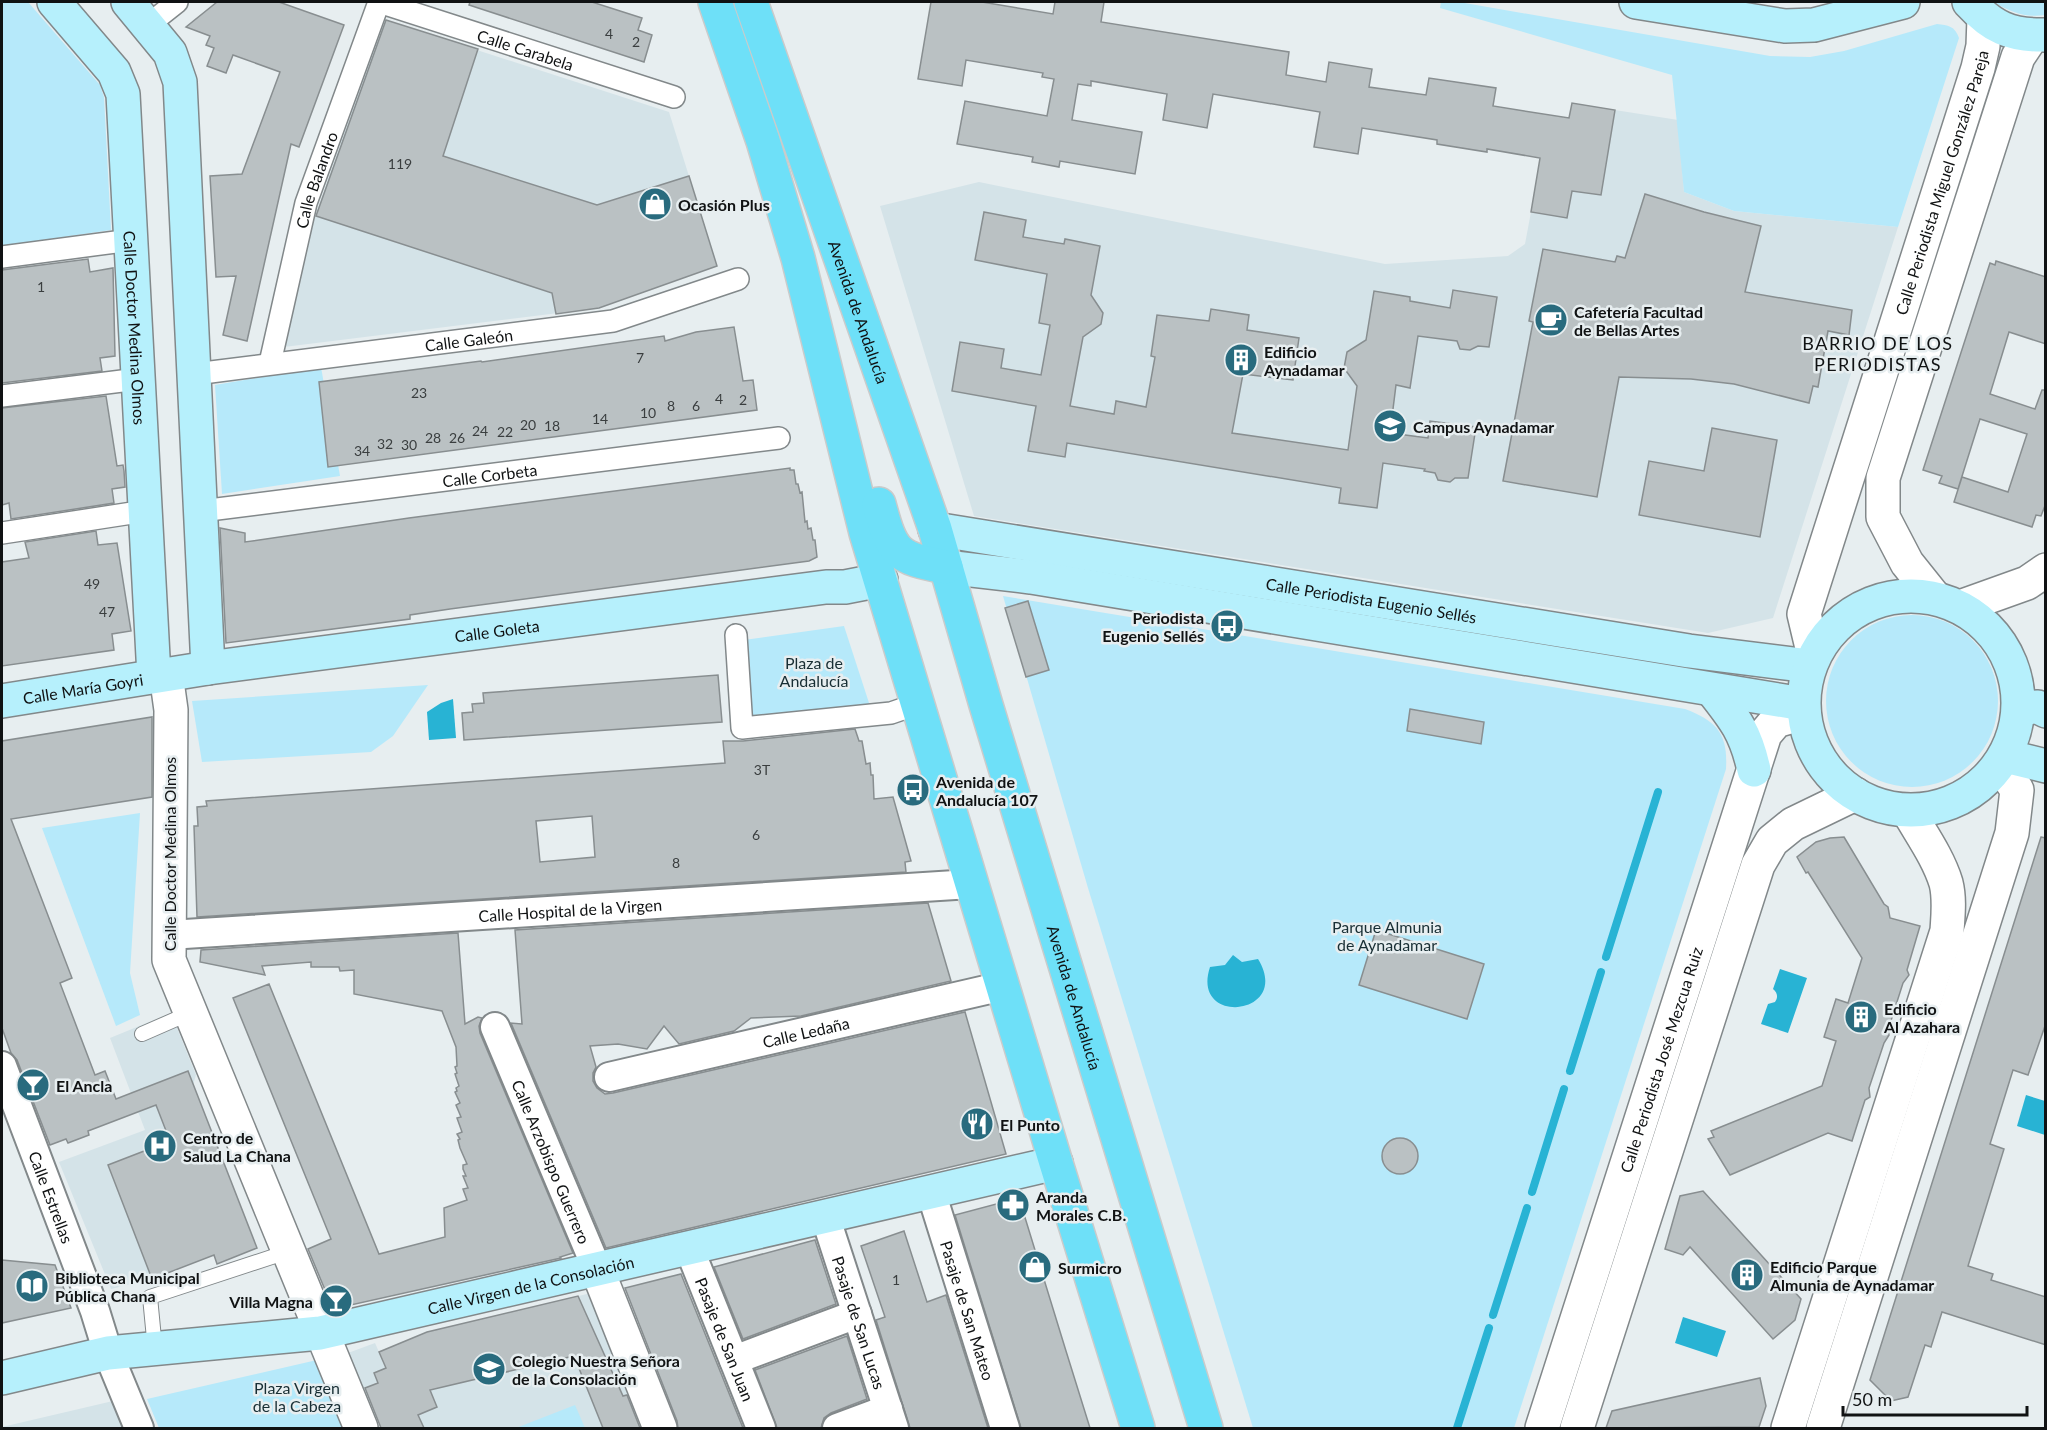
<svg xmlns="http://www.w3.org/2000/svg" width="2047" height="1430" viewBox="0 0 2047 1430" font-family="Lato,sans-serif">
<rect width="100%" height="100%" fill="#e7eef0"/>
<!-- built -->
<g fill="#d4e3e8">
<polygon points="384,20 669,112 717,266 599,308 284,347 315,216"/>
<polygon points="1615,110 1678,120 1684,192 1734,211 1898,227 1773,618 1708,633 974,516 880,206 979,182 1385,264 1508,256 1525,244 1531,212 1566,218 1571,191 1601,195"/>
<polygon points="171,1013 196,1075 193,1085 257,1248 217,1264 214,1255 152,1279 111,1289 59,1162 145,1130 110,1038"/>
<polygon points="591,1293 646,1428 381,1428 348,1353 375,1343 379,1352 422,1334"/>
<polygon points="113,1401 124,1428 2,1428 2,1427"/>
</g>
<!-- green -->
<g fill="#b6e9fa">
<polygon points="2,2 28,2 100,85 104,97 111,230 2,246"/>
<path d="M1441,2H1459L1770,56L1810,57L1844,51L1937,24C1948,25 1955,26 1959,38L1898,227L1734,211L1684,192L1672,75L1440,8Z"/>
<path d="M1993,2H2045V15C2025,18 2011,12 1993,2Z"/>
<polygon points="321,367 340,476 222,494 215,385"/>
<path d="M1003,596L1685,709C1717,721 1728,734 1726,769L1514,1428H1253L1088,888Z"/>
<circle cx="1912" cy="701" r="86"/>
<polygon points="844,626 870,706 748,718 744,640"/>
<polygon points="428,685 393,736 371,752 202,762 192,701"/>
<polygon points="140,813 130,973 140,1015 116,1026 42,828"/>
<polygon points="317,1360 346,1428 159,1428 147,1399"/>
<polygon points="575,1405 585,1428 516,1428"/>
</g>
<!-- water -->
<g fill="#28b3d4">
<polygon points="453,699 456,738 429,740 427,712 441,703"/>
<path d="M1233,955L1242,962L1258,959C1293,1016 1190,1027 1210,967L1225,965Z"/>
<path d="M1780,969L1807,978L1788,1033L1761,1024L1768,1004L1775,1002C1778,998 1778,993 1773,989Z"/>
<polygon points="2026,1095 2045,1101 2045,1135 2017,1126"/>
<polygon points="1683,1317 1726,1331 1717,1357 1675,1343"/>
</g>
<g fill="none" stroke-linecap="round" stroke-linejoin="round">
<!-- stream -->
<g stroke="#28b3d4" stroke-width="8">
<polyline points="1606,957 1658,792"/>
<polyline points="1570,1071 1601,972"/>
<polyline points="1532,1192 1564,1089"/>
<polyline points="1493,1315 1527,1208"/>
<polyline points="1457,1428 1489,1328"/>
</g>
</g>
<!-- building -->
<g fill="#bac1c3" stroke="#888e90" stroke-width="1.5" fill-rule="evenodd">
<polygon points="217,2 279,2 344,25 299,147 291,144 247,341 223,335 236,276 216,277 210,176 242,174 280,72 233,55 226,73 207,66 214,48 206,45 210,36 186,27"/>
<polygon points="470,2 592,2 642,18 638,30 652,35 644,62 469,5"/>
<polygon points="931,2 982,2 1053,14 1055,2 1104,2 1101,22 1289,52 1286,75 1326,82 1329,62 1372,69 1369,87 1426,95 1429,78 1496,88 1493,106 1569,118 1572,103 1615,110 1601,195 1572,191 1567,218 1531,212 1540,158 1487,149 1487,152 1437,144 1437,140 1362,128 1358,154 1314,147 1320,112 1213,94 1207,128 1163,120 1167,94 1091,81 1091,86 1078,84 1072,120 1142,132 1135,174 1060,161 1059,167 1032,162 1033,157 957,144 965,101 1047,116 1054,79 1042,77 1043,73 966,60 962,86 918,79"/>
<polygon points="386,20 478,49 443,156 597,205 689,176 717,266 599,308 556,314 552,293 316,216"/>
<polygon points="1645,194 1704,212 1761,226 1745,292 1852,310 1849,335 1828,331 1818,387 1813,386 1809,403 1734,384 1691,379 1619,377 1597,497 1503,481 1533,322 1529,321 1543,249 1615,262 1617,256 1625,258"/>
<polygon points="984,212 1026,220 1023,237 1064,244 1065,239 1100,246 1091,295 1103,313 1101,324 1083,337 1070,406 1114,414 1116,401 1146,407 1155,357 1151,356 1157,315 1209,321 1211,309 1249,315 1247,330 1299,338 1293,380 1243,374 1232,433 1348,450 1357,386 1344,368 1347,352 1366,340 1374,291 1410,297 1410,301 1450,308 1453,290 1497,297 1489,347 1478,346 1470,350 1460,349 1457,341 1418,336 1410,388 1396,385 1390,433 1428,438 1430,421 1476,427 1468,478 1455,478 1450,482 1438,480 1435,473 1424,471 1425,469 1383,463 1377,508 1339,503 1341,488 1067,443 1065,457 1028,451 1036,406 952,391 960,342 1004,349 1001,368 1041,375 1050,325 1039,323 1047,274 975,260"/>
<polygon points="88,259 90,272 113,268 115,356 100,358 102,371 2,383 2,270"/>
<polygon points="1996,261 2046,277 2046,344 2009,332 1990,394 2035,409 2042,390 2046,390 2046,503 2041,516 2036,515 2032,527 1954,502 1962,477 2008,492 2027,434 1980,419 1958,489 1939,483 1942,476 1923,470 1990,263 1995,265"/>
<polygon points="734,327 743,381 753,380 757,410 328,467 319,382 481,361 482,362 664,336 665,341 696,332"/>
<polygon points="106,396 117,466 123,465 124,471 125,487 112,489 114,503 11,519 9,503 2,505 2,408"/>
<polygon points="1712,428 1777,440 1760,537 1639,515 1649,461 1704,471"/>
<polygon points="790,468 790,470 794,470 796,484 798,484 800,493 802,492 805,522 807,521 808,529 811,528 813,540 815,540 817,557 809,561 450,609 410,615 410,619 226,643 220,528 245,533 245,542 409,518"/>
<polygon points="96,531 98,545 117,543 131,631 112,634 114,650 2,666 2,562 29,558 25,542"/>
<polygon points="1028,601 1049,670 1026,677 1005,608"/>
<polygon points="718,675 722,722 464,740 462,713 473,712 472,704 484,703 483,693"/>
<polygon points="1410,709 1484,722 1481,744 1407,731"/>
<polygon points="152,717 152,797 11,819 72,978 60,983 95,1075 105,1071 116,1099 188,1071 257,1248 217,1264 214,1255 152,1279 108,1165 170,1141 156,1105 88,1131 89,1135 68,1143 66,1139 50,1145 17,1060 11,1053 2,1028 2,741"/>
<path d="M855,729L859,741H862L866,764L870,763L871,775H873L874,799L893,797L911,861L905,862L906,872L197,917L194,826H198L197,807L207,806L206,801L725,763L723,741H743ZM592,816L595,857L540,862L536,821Z"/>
<polygon points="1844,837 1884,904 1888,907 1890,918 1920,926 1907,970 1909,975 1903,983 1888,1030 1889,1035 1884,1043 1869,1088 1870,1097 1865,1100 1852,1141 1828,1133 1730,1175 1708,1139 1714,1137 1711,1131 1822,1086 1836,1041 1824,1037 1836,999 1848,1003 1862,958 1808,872 1806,873 1797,857 1816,842 1830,838"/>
<polygon points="2041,837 2046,838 2046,1023 2028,1075 2013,1070 1990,1144 2004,1149 1968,1266 1993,1274 1991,1280 2046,1297 2046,1345 1942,1312 1931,1347 1925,1345 1908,1397 1891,1401 1870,1380"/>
<polygon points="928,903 951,981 801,1016 751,1018 734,1031 679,1044 664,1026 647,1049 618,1044 590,1046 596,1067 593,1073 593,1081 597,1088 605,1094 613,1093 965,1012 1006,1154 606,1248 511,1023 522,1024 515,930"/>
<polygon points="1376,930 1484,964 1467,1019 1359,985"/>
<polygon points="458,933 465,1024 478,1017 482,1018 479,1026 480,1033 573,1253 560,1257 561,1258 333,1309 308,1249 331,1239 233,998 269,984 379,1254 445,1237 444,1208 467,1200 463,1189 468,1188 463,1176 466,1176 463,1169 463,1165 467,1164 460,1148 458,1140 460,1139 457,1134 462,1132 457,1118 461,1117 456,1105 460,1103 455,1092 457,1091 456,1088 459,1086 455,1074 457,1073 455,1067 457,1066 456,1047 442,1011 354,994 354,970 340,971 339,967 311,967 311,962 262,966 265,975 200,962 201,950"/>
<circle cx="1400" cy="1156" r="18"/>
<polygon points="1703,1191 1801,1299 1795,1320 1773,1339 1690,1247 1683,1255 1665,1249 1680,1196"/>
<polygon points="1019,1198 1066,1351 1090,1428 1021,1428 955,1215"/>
<polygon points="904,1231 927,1302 946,1295 988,1428 910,1428 876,1320 885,1317 861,1246"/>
<polygon points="815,1240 836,1304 743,1339 714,1267"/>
<polygon points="2,1260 55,1265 71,1308 2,1323"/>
<polygon points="681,1274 743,1428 678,1428 677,1421 625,1288"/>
<polygon points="578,1296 623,1396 627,1395 640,1428 603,1428 574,1356 430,1390 437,1407 418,1415 424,1428 381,1428 365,1388 378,1383 374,1373 386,1368 379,1352 427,1332"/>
<polygon points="847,1336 867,1399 831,1413 824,1418 821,1428 777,1428 755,1370"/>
<polygon points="1760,1378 1766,1406 1759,1427 1606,1428 1612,1411"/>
</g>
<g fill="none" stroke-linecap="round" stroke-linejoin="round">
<!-- service casing -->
<g stroke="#82888a" stroke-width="16">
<g id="service">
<polyline points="142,1034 190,1013"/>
<polyline points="155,1349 150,1297 287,1252"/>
</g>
</g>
<!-- pedestrian casing -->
<g stroke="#82888a" stroke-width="24">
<g id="pedestrian">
<path id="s1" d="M379,2L674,97"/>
<polyline points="148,25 177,2"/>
<polyline points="2,257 131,240"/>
<path id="s2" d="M270,363L306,203L379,2"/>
<path id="s3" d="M195,374L613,321L738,279"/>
<polyline points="2,396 138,379"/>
<path id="s4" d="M201,511L779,438"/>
<polyline points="2,533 145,511"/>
<polyline points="736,635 742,728 891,713 917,704"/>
</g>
</g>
<!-- minor casing -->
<g stroke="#82888a" stroke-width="32">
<g id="minor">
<path id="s5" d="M169,935L971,884"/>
<path id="s6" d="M495,1027L597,1269"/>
<path id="s7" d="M2,1066L95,1311L108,1353L139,1428"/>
<path id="s8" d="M609,1077L1003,986"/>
<path id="s9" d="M931,1192L1005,1428"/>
<path id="s10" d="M825,1216L894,1428"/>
<path id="s11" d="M689,1248L761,1428"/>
<polyline points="734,1360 857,1314"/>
<polyline points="837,1428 888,1409"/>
</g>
</g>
<!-- tertiary casing -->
<g stroke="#82888a" stroke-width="36">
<g id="tertiary">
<polyline points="1935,598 1907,563 1883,517 1883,478 2018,57 2032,36"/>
<polyline points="1960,607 2027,583 2046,570"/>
<path id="s12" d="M1814,656L1804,614L1978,68L1983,46L1984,18"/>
<polyline points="166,674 171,710 169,960 361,1428"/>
<polyline points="597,1269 660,1428"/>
<path id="s13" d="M1542,1428L1765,734L1776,721L1804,713"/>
<polyline points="1577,1428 1758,865 1772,841 1793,824 1855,794"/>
<path d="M1788,1428L1947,931C1948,915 1950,899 1946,883C1938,857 1921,834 1908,811"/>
<polyline points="1823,1428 2012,833 2017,790 2000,764"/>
</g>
</g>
<!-- secondary casing -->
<g stroke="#82888a" stroke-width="36">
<g id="secondary">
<path id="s14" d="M54,2L114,72L123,94L154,676"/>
<polyline points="128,2 170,53 180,82 208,668"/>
<polyline points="1636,2 1785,26 1814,25 1903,2"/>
<path d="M1969,2C1992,27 2010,36 2046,35"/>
<path id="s15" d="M935,529L1689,651L1810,666"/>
<polyline points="946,567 1031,577 1803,704"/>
<circle cx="1911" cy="703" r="107"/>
<path d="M1712,690C1735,719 1746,733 1754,770"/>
<path id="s16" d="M2,701L208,668L826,587H845L881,580"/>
<polyline points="2019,708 2038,707 2046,711"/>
<polyline points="2005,756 2046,766"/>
<path id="s17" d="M2,1378L108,1353L320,1333L1056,1163"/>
</g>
</g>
<!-- primary casing -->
<g stroke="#cacbcb" stroke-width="36">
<g id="primary">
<polyline points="715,2 763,141 798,258 866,533 1056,1163 1138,1428"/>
<path id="s18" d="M751,2L935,529L986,705L1206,1428"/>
<path d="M879,504C892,553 896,558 946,567"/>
</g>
</g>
<!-- service -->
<use href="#service" stroke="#fff" stroke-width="14"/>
<!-- pedestrian -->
<use href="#pedestrian" stroke="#fff" stroke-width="21"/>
<!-- minor -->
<use href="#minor" stroke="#fff" stroke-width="28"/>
<!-- tertiary -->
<use href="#tertiary" stroke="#fff" stroke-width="33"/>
<!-- secondary -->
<use href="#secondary" stroke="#b6f0fc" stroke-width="33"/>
<!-- primary -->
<use href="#primary" stroke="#6ee0f8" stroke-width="33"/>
</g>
<!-- icons -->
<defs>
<g id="shop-disc" transform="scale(1.725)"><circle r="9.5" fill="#296b7e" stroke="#e7eef0"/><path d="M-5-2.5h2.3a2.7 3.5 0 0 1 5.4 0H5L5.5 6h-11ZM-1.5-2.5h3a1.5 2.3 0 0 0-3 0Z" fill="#fff"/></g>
<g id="cafe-disc" transform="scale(1.725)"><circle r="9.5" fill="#296b7e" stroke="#e7eef0"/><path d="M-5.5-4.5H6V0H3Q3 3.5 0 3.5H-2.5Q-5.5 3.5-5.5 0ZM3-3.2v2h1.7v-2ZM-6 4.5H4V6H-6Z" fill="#fff"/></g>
<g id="building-disc" transform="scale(1.725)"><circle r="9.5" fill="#296b7e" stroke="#e7eef0"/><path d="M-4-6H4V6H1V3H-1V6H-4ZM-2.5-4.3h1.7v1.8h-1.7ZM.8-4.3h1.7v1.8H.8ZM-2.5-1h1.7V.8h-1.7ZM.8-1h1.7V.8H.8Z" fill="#fff"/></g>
<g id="university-disc" transform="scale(1.725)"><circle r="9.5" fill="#296b7e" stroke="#e7eef0"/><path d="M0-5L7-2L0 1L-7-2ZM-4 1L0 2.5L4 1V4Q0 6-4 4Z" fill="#fff"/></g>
<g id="bus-disc" transform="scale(1.725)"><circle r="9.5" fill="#296b7e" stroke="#e7eef0"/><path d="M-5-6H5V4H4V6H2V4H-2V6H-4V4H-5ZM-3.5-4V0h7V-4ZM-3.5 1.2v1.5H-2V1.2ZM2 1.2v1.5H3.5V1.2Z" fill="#fff"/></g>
<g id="bar-disc" transform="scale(1.725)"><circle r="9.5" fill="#296b7e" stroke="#e7eef0"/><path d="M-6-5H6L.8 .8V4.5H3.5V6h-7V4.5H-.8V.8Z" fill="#fff"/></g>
<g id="restaurant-disc" transform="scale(1.725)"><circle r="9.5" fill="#296b7e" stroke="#e7eef0"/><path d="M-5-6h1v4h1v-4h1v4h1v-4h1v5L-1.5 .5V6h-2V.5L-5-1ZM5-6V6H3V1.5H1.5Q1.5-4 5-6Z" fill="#fff"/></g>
<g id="hospital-disc" transform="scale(1.725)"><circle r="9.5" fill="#296b7e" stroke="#e7eef0"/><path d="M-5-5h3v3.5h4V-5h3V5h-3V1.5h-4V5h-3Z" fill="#fff"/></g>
<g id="pharmacy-disc" transform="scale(1.725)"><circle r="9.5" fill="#296b7e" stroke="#e7eef0"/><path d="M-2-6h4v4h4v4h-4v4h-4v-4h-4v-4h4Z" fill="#fff"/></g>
<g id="library-disc" transform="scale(1.725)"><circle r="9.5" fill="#296b7e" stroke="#e7eef0"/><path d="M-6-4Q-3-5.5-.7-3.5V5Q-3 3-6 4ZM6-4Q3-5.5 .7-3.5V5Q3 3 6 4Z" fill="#fff"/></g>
<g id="school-disc" transform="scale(1.725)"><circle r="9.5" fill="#296b7e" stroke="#e7eef0"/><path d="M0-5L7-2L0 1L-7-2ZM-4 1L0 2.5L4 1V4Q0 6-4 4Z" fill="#fff"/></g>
</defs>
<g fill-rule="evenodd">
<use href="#shop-disc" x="655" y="204"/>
<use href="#cafe-disc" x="1551" y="320"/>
<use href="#building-disc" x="1241" y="360"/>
<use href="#university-disc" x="1390" y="426"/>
<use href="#bus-disc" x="1227" y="626"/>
<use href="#bus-disc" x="913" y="790"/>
<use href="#building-disc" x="1861" y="1017"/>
<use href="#bar-disc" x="33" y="1085"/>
<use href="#restaurant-disc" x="977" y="1124"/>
<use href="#hospital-disc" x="160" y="1146"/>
<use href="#pharmacy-disc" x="1013" y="1205"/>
<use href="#shop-disc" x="1035" y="1267"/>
<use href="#building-disc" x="1747" y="1275"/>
<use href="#library-disc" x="32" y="1286"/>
<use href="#bar-disc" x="336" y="1301"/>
<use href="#school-disc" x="489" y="1369"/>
</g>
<g text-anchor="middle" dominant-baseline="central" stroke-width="5" stroke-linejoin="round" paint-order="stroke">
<!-- number labels -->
<g font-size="14" fill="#3a3e3f">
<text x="609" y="33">4</text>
<text x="636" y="41">2</text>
<text x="400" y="163">119</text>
<text x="41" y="286">1</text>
<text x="640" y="357">7</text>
<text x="419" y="392">23</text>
<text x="719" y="398">4</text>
<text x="743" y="399">2</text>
<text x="671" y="405">8</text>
<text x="696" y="405">6</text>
<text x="648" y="412">10</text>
<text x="600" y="418">14</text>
<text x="528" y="424">20</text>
<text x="552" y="425">18</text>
<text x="480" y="430">24</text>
<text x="505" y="431">22</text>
<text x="433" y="437">28</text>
<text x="457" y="437">26</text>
<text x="385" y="443">32</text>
<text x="409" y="444">30</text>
<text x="362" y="450">34</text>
<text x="92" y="583">49</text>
<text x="107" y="611">47</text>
<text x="762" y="769">3T</text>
<text x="756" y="834">6</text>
<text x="676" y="862">8</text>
<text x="896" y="1279">1</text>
</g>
<!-- street labels -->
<g font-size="16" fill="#101213" stroke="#e7eef0">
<text stroke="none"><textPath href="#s1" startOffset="154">Calle Carabela</textPath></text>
<text stroke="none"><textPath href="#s2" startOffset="189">Calle Balandro</textPath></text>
<text stroke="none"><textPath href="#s12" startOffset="496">Calle Periodista Miguel González Pareja</textPath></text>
<text stroke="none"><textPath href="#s18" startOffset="328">Avenida de Andalucía</textPath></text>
<text stroke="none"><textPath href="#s14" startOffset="350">Calle Doctor Medina Olmos</textPath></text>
<text stroke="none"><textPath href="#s3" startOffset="276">Calle Galeón</textPath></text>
<text stroke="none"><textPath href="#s4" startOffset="291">Calle Corbeta</textPath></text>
<text stroke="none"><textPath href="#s15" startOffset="442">Calle Periodista Eugenio Sellés</textPath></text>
<text stroke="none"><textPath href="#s16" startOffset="500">Calle Goleta</textPath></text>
<text stroke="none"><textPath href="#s16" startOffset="82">Calle María Goyri</textPath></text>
<text transform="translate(169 854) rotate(-90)">Calle Doctor Medina Olmos</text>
<text stroke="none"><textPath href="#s5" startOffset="402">Calle Hospital de la Virgen</textPath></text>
<text stroke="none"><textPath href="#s18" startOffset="1047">Avenida de Andalucía</textPath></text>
<text stroke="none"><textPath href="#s8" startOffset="202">Calle Ledaña</textPath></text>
<text stroke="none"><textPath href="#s13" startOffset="387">Calle Periodista José Mezcua Ruiz</textPath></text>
<text stroke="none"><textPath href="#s6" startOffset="146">Calle Arzobispo Guerrero</textPath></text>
<text stroke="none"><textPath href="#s7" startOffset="140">Calle Estrellas</textPath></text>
<text stroke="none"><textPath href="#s17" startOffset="538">Calle Virgen de la Consolación</textPath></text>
<text stroke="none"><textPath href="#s9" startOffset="124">Pasaje de San Mateo</textPath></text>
<text stroke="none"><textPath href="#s10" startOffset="112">Pasaje de San Lucas</textPath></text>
<text stroke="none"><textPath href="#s11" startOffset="98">Pasaje de San Juan</textPath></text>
</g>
<!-- poi labels -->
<g font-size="16" font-weight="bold" fill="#101213" stroke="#e7eef0" text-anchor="start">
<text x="678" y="204">Ocasión Plus</text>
<text x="1574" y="311">Cafetería Facultad<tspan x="1574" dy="18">de Bellas Artes</tspan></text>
<text x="1264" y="351">Edificio<tspan x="1264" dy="18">Aynadamar</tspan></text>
<text x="1413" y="426">Campus Aynadamar</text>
<text x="1204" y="617" text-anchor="end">Periodista<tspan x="1204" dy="18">Eugenio Sellés</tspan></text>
<text x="936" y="781">Avenida de<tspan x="936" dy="18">Andalucía 107</tspan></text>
<text x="1884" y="1008">Edificio<tspan x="1884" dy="18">Al Azahara</tspan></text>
<text x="56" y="1085">El Ancla</text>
<text x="1000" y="1124">El Punto</text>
<text x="183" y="1137">Centro de<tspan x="183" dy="18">Salud La Chana</tspan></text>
<text x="1036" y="1196">Aranda<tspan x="1036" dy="18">Morales C.B.</tspan></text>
<text x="1770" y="1266">Edificio Parque<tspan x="1770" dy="18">Almunia de Aynadamar</tspan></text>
<text x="1058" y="1267">Surmicro</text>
<text x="55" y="1277">Biblioteca Municipal<tspan x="55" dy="18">Pública Chana</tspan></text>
<text x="313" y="1301" text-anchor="end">Villa Magna</text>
<text x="512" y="1360">Colegio Nuestra Señora<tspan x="512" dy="18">de la Consolación</tspan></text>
</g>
<!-- park labels -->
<g font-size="16" fill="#182e34" stroke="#e7eef0">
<text x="814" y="662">Plaza de<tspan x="814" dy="18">Andalucía</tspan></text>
<text x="1387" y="926">Parque Almunia<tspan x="1387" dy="18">de Aynadamar</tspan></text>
<text x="297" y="1387">Plaza Virgen<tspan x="297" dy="18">de la Cabeza</tspan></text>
</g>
<!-- neighbourhood labels -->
<g font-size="18" letter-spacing="1.5" fill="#101213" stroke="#e7eef0">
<text x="1878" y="343">BARRIO DE LOS<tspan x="1878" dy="21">PERIODISTAS</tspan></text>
</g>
</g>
<!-- border -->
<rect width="2047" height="1430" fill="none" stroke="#101213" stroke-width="6"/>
<!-- scale -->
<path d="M1843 1406v9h184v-9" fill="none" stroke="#101213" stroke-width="3"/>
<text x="1852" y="1406" font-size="18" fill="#101213" stroke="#e7eef0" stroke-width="4.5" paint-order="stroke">50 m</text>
</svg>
